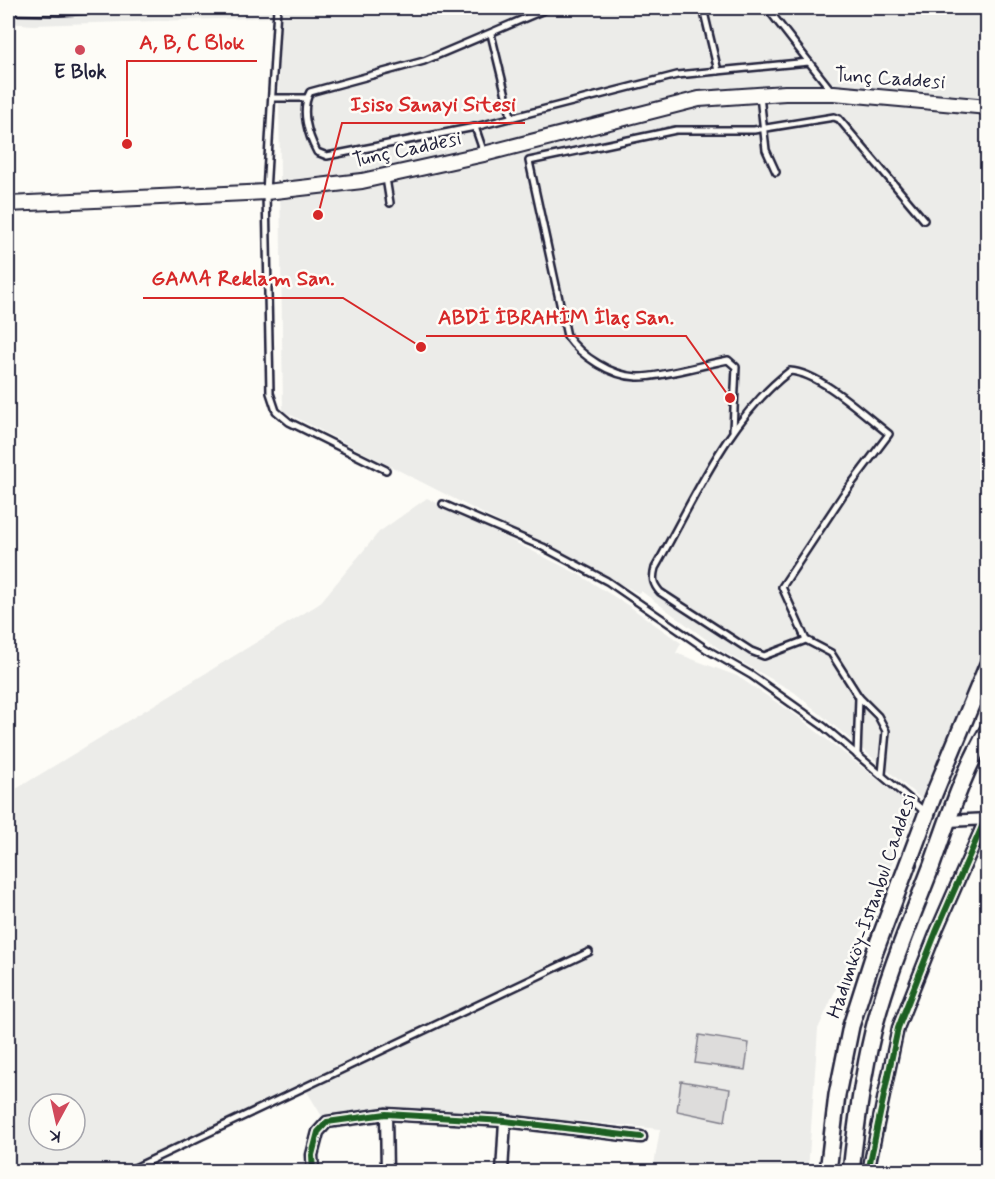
<svg xmlns="http://www.w3.org/2000/svg" width="995" height="1179" viewBox="0 0 995 1179" font-family="Mynerve,sans-serif">
<rect width="100%" height="100%" fill="#fdfcf7"/>
<filter id="ink" filterUnits="userSpaceOnUse"><feTurbulence type="fractalNoise" baseFrequency=".0167" numOctaves="2"/><feDisplacementMap in="SourceGraphic" scale="12" xChannelSelector="R" yChannelSelector="G"/><feConvolveMatrix kernelMatrix="1 2 1 2 8 2 1 2 1" color-interpolation-filters="sRGB"/></filter>
<g filter="url(#ink)">
<!-- built -->
<g fill="#ecece9" fill-rule="evenodd">
<polygon points="8,8 987,8 987,638 925,802 794,692 722,651 641,591 638,593 283,411 278,17 33,25 8,23"/>
<path d="M427,498L578,574L629,606L681,643L676,653L737,676L797,716L916,810L818,1029L808,1171H653L660,1129L578,1121H505L403,1112L323,1118L305,1088L133,1171L8,1172V794L319,604L379,532ZM39,1104H75V1140H39Z"/>
</g>
<!-- green -->
<g fill="#dddcdb" stroke="#807f8b" stroke-width="1.5">
<polygon points="699,1035 749,1043 745,1070 695,1063"/>
<polygon points="681,1081 730,1089 725,1121 677,1111"/>
</g>
<g fill="none" stroke-linecap="round" stroke-linejoin="round">
<!-- service casing -->
<g stroke="#22223b" stroke-width="10">
<g id="service">
<polyline points="277,8 266,192 270,393 276,411 289,422 386,470"/>
<polyline points="703,8 718,71"/>
<polyline points="767,8 809,62"/>
<polyline points="8,11 59,12 124,8"/>
<polyline points="491,34 511,116"/>
<polyline points="760,96 766,150 776,172"/>
<polyline points="274,98 306,98"/>
<path d="M475,127L327,156L317,152C308,135 300,110 310,92L424,61L549,8"/>
<polyline points="484,153 475,127 677,75 809,62 831,90"/>
<polyline points="386,178 390,203"/>
<path d="M733,430L736,367L728,360C705,364 659,378 637,377C611,376 581,356 567,336L529,161L676,130H754L834,117L839,119L924,220"/>
<polyline points="443,504 543,547 607,581 706,649 751,675 823,726 925,812"/>
<path d="M806,640L764,656L751,651L660,592C653,584 652,579 655,568C694,500 727,419 790,371C821,373 864,415 889,434L843,495L782,587L806,640L831,653L859,697L878,716L886,731L882,774"/>
<polyline points="857,755 859,697"/>
<polyline points="126,1172 589,952"/>
</g>
</g>
<!-- minor casing -->
<g stroke="#22223b" stroke-width="15">
<g id="minor">
<polyline points="948,821 988,819"/>
<polyline points="386,1114 387,1172"/>
<polyline points="313,1172 312,1155 318,1132 327,1122 386,1114 505,1121 641,1137"/>
<polyline points="502,1172 505,1121"/>
<polyline points="868,1172 898,1028 936,932 988,813"/>
</g>
</g>
<!-- secondary casing -->
<g stroke="#22223b" stroke-width="18">
<polyline id="secondary" points="8,204 266,192 362,181 484,154 699,99 785,93 834,93 988,107"/>
</g>
<!-- primary casing -->
<g stroke="#22223b" stroke-width="20">
<g id="primary">
<polyline points="828,1172 837,1095 851,1026 874,954 934,794 988,664"/>
<path d="M851,1172C856,1125 862,1078 873,1032C887,975 911,920 932,865C948,820 963,772 988,730"/>
</g>
</g>
<!-- service -->
<use href="#service" stroke="#fdfcf7" stroke-width="5"/>
<!-- minor -->
<use href="#minor" stroke="#fdfcf7" stroke-width="10"/>
<!-- secondary -->
<use href="#secondary" stroke="#fdfcf7" stroke-width="14"/>
<!-- primary -->
<use href="#primary" stroke="#fdfcf7" stroke-width="15"/>
<!-- cycleway casing -->
<g stroke="#fdfcf7" stroke-width="10">
<g id="cycleway">
<polyline points="313,1172 312,1155 318,1132 327,1122 386,1114 505,1121 641,1137"/>
<polyline points="868,1172 898,1028 936,932 988,813"/>
</g>
</g>
<!-- cycleway -->
<use href="#cycleway" stroke="#1b5e20" stroke-width="6"/>
</g>
</g>
<!-- markers -->
<circle fill="#d1495b" stroke="#fdfcf7" stroke-width="2" cx="80" cy="50" r="6"/>
<g text-anchor="middle" dominant-baseline="central" stroke-width="5" stroke-linejoin="round" paint-order="stroke">
<!-- poi labels -->
<g font-size="20" font-weight="bold" fill="#22223b" stroke="#fdfcf7">
<text x="80" y="72">E Blok</text>
</g>
<!-- street labels -->
<g font-size="20" fill="#22223b" stroke="#fdfcf7">
<text transform="translate(890 79) rotate(4)">Tunç Caddesi</text>
<text transform="translate(407 150) rotate(-12)">Tunç Caddesi</text>
<text transform="translate(872 906) rotate(-71)">Hadımköy-İstanbul Caddesi</text>
</g>
</g>
<!-- callouts -->
<path fill="none" stroke="#d62828" stroke-width="2" d="M127 144L127 61H257M318 215L342 123H525M421 347L343 298H143M730 398L686 336H426"/>
<g fill="#d62828" stroke="#fdfcf7" stroke-width="2">
<circle cx="127" cy="144" r="6"/>
<circle cx="318" cy="215" r="6"/>
<circle cx="421" cy="347" r="6"/>
<circle cx="730" cy="398" r="6"/>
</g>
<g font-size="21" text-anchor="middle" font-weight="bold" fill="#d62828" stroke="#fdfcf7" stroke-width="5" stroke-linejoin="round" paint-order="stroke">
<text x="192" y="49">A, B, C Blok</text>
<text x="433" y="111">Isiso Sanayi Sitesi</text>
<text x="243" y="285">GAMA Reklam San.</text>
<text x="556" y="324">ABDİ İBRAHİM İlaç San.</text>
</g>
<!-- margin -->
<rect width="995" height="1179" fill="none" stroke="#fdfcf7" stroke-width="30"/>
<rect x="15" y="15" width="965" height="1149" fill="none" stroke="#22223b" stroke-width="2" filter="url(#ink)"/>
<!-- north arrow -->
<g transform="translate(57 1122) rotate(188)"><circle r="28" fill="#fdfcf7" stroke="#a5a5ac" stroke-width="1.5"/>
<path d="M0-4.5L10 22L0 15L-10 22Z" fill="#d1495b"/>
<text y="-9" font-size="16" font-weight="bold" text-anchor="middle" fill="#22223b">K</text>
</g>
</svg>
